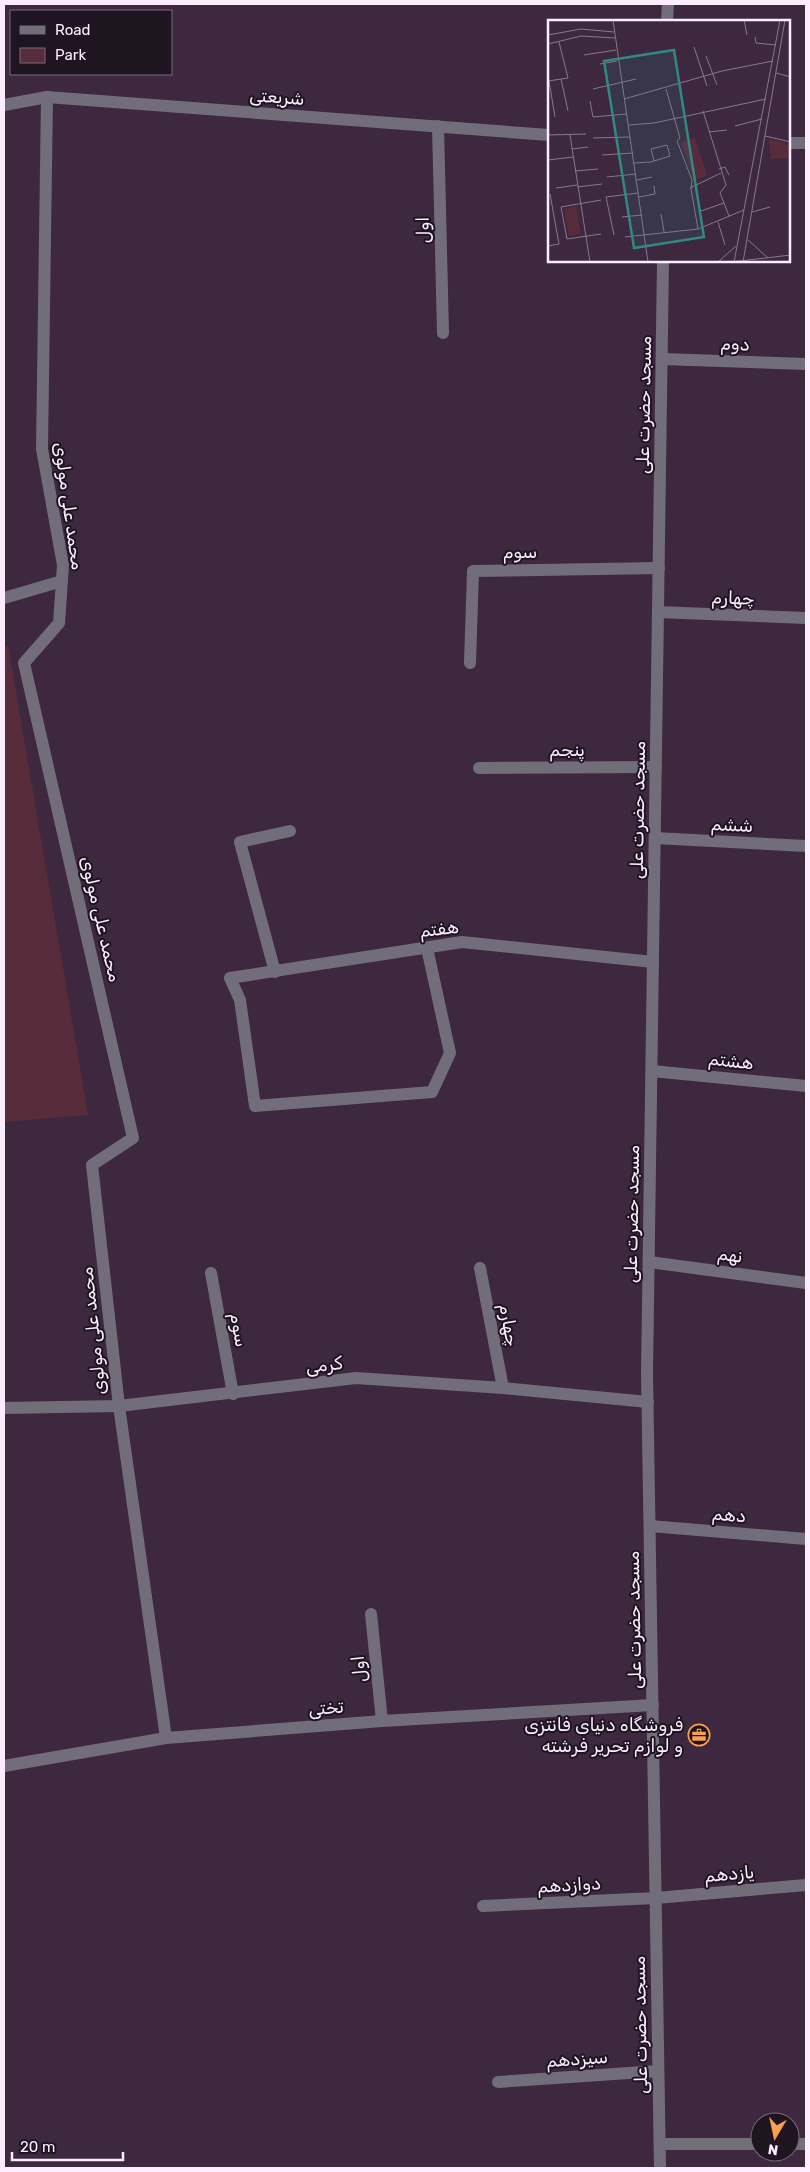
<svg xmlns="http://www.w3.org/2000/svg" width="810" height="2172" viewBox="0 0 810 2172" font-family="Rubik,'Noto Sans Arabic',sans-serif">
<rect width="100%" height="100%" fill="#3d2840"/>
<!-- green -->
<polygon fill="#582c3a" points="8,645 88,1115 4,1122 4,646"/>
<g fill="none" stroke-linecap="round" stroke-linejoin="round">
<!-- minor -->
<g stroke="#726d7b" stroke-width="12">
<polyline points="667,21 668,4"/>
<polyline points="47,97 42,449 63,565 59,623 24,663 133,1138 92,1165 119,1406 166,1738"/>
<polyline points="4,105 47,97 549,135"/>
<polyline points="438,126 443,333"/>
<polyline points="789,143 806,143"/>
<polyline points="662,359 806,364"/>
<polyline points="4,598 62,581"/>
<polyline points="658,612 806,618"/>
<polyline points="470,663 473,571 659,568"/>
<polyline points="479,768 656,767"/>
<polyline points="655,838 806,846"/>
<polyline points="427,948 450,1053 432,1092 255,1106 240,1000 230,978 462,942 653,962"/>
<polyline points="275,972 240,842 290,831"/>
<polyline points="652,1071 806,1086"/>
<polyline points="649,1262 806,1283"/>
<polyline points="480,1268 503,1388"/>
<polyline points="211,1273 233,1394"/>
<polyline points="4,1408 119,1406 356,1378 503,1388 648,1402"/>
<polyline points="650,1526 806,1539"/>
<polyline points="371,1614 382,1721"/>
<polyline points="4,1766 166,1738 382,1721 653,1705"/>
<polyline points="483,1906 656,1898 806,1885"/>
<polyline points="498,2082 658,2071"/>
<polyline points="660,2144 760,2144"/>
<polyline points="790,2144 806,2144"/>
<polyline points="660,2168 647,1373 663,261"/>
</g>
</g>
<!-- icons -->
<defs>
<g id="office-ring" transform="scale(1.125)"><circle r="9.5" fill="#1e1520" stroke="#fb9e52" stroke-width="1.5"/><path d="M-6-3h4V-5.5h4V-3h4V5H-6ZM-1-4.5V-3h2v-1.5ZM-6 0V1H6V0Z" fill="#fb9e52"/></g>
</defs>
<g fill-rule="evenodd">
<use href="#office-ring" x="699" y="1735"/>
</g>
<g text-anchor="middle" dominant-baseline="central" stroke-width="4" stroke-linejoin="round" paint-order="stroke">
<!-- street labels -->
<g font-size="18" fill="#fbedfd" stroke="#1e1520">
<text transform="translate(277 97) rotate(4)">شریعتی</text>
<text transform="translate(423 230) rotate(-91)">اول</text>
<text transform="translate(735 344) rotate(2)">دوم</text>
<text transform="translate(644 405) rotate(-89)">مسجد حضرت علی</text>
<text transform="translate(69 506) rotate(82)">محمد علی مولوی</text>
<text transform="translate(520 552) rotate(-1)">سوم</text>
<text transform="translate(733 598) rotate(2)">چهارم</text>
<text x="567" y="750">پنجم</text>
<text transform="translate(638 810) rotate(-89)">مسجد حضرت علی</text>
<text transform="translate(732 825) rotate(3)">ششم</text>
<text transform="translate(101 919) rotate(77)">محمد علی مولوی</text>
<text transform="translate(439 929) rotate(-7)">هفتم</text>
<text transform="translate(731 1061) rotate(6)">هشتم</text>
<text transform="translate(632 1214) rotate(-89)">مسجد حضرت علی</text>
<text transform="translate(730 1255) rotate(8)">نهم</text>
<text transform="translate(509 1325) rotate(80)">چهارم</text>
<text transform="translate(239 1330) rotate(80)">سوم</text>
<text transform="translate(93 1331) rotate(-96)">محمد علی مولوی</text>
<text transform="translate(324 1365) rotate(-7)">کرمی</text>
<text transform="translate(729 1515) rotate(5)">دهم</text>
<text transform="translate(634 1620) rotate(-91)">مسجد حضرت علی</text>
<text transform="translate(359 1669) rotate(-96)">اول</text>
<text transform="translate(326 1708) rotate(-5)">تختی</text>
<text transform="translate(729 1874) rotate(-5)">یازدهم</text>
<text transform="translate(569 1885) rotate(-3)">دوازدهم</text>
<text transform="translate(640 2025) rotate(-91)">مسجد حضرت علی</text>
<text transform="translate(577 2059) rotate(-4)">سیزدهم</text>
</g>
<!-- poi labels -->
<g font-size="18" fill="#fbedfd" stroke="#1e1520" text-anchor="end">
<text x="683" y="1725">فروشگاه دنیای فانتزی<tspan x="683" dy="21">و لوازم تحریر فرشته</tspan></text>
</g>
</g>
<!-- overview -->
<g transform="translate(548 20)">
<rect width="242" height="242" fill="#3d2840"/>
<path d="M147,118L159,155L146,161L133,122ZM221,119L242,124V138L223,139ZM28,186L33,214L21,216L16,189Z" fill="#582c3a"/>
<path fill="none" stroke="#89778c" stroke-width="1" d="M65,0L100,242M196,0L199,15M0,15L33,9L66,12M207,17L208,23L228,25M0,24L33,16L67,18M146,27L159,66M36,35L68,30M158,36L169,65M52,44L69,41M228,53L243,57M13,59L20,91M0,61L20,58L11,22M1,61L7,97M45,69L88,59M118,69L132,118L129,121L144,160L143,169L150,209M76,79L174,51L225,41M42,81L45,97L79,94M155,91L178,165L172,173L181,196M81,105L106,103L218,79M187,106L214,99M161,112L179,110M0,115L38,114M22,115L42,242M217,116L243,122M45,118L82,117M24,129L40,127M54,135L85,133M0,140L25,137M86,143L103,142L122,136L119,125L103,129L106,141M171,149L177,147L181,155M27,151L50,149M59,157L88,154M89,160L104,157M29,167L54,164M8,168L29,165M142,168L173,153M91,177L107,174L106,166M153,191L176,183M204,192L222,187M113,194L116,212M74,197L94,195M170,202L177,225M53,214L19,219L13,187L53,180M66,215L58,177L90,173M77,217L150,209L196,190M200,220L220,238M0,226L11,224L2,174M170,242L188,226M183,242L243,235M186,242L232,0M195,242L237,0"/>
<path fill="#328883" fill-opacity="0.15" stroke="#328883" stroke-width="2.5" d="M126,30L156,217L86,228L56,41Z"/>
<rect width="242" height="242" fill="none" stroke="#fbedfd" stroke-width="2.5"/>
</g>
<!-- border -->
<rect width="810" height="2172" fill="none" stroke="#fbedfd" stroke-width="10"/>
<!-- legend -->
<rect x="10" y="10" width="162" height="65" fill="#1e1520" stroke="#766b78"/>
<rect x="20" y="26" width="25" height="8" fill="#726d7b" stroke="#766b78"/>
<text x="55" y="35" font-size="15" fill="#fbedfd">Road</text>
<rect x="20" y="48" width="25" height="15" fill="#582c3a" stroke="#766b78"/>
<text x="55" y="60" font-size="15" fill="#fbedfd">Park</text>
<!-- north arrow -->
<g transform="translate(775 2137) rotate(189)"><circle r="24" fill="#1e1520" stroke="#766b78"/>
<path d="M0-4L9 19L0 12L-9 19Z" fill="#fb9e52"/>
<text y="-8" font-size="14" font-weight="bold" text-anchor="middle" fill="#fbedfd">N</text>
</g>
<!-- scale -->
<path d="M12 2152v8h111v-8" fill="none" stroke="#fbedfd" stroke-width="2.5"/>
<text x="20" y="2152" font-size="15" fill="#fbedfd" stroke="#1e1520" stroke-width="4" paint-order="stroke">20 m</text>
</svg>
